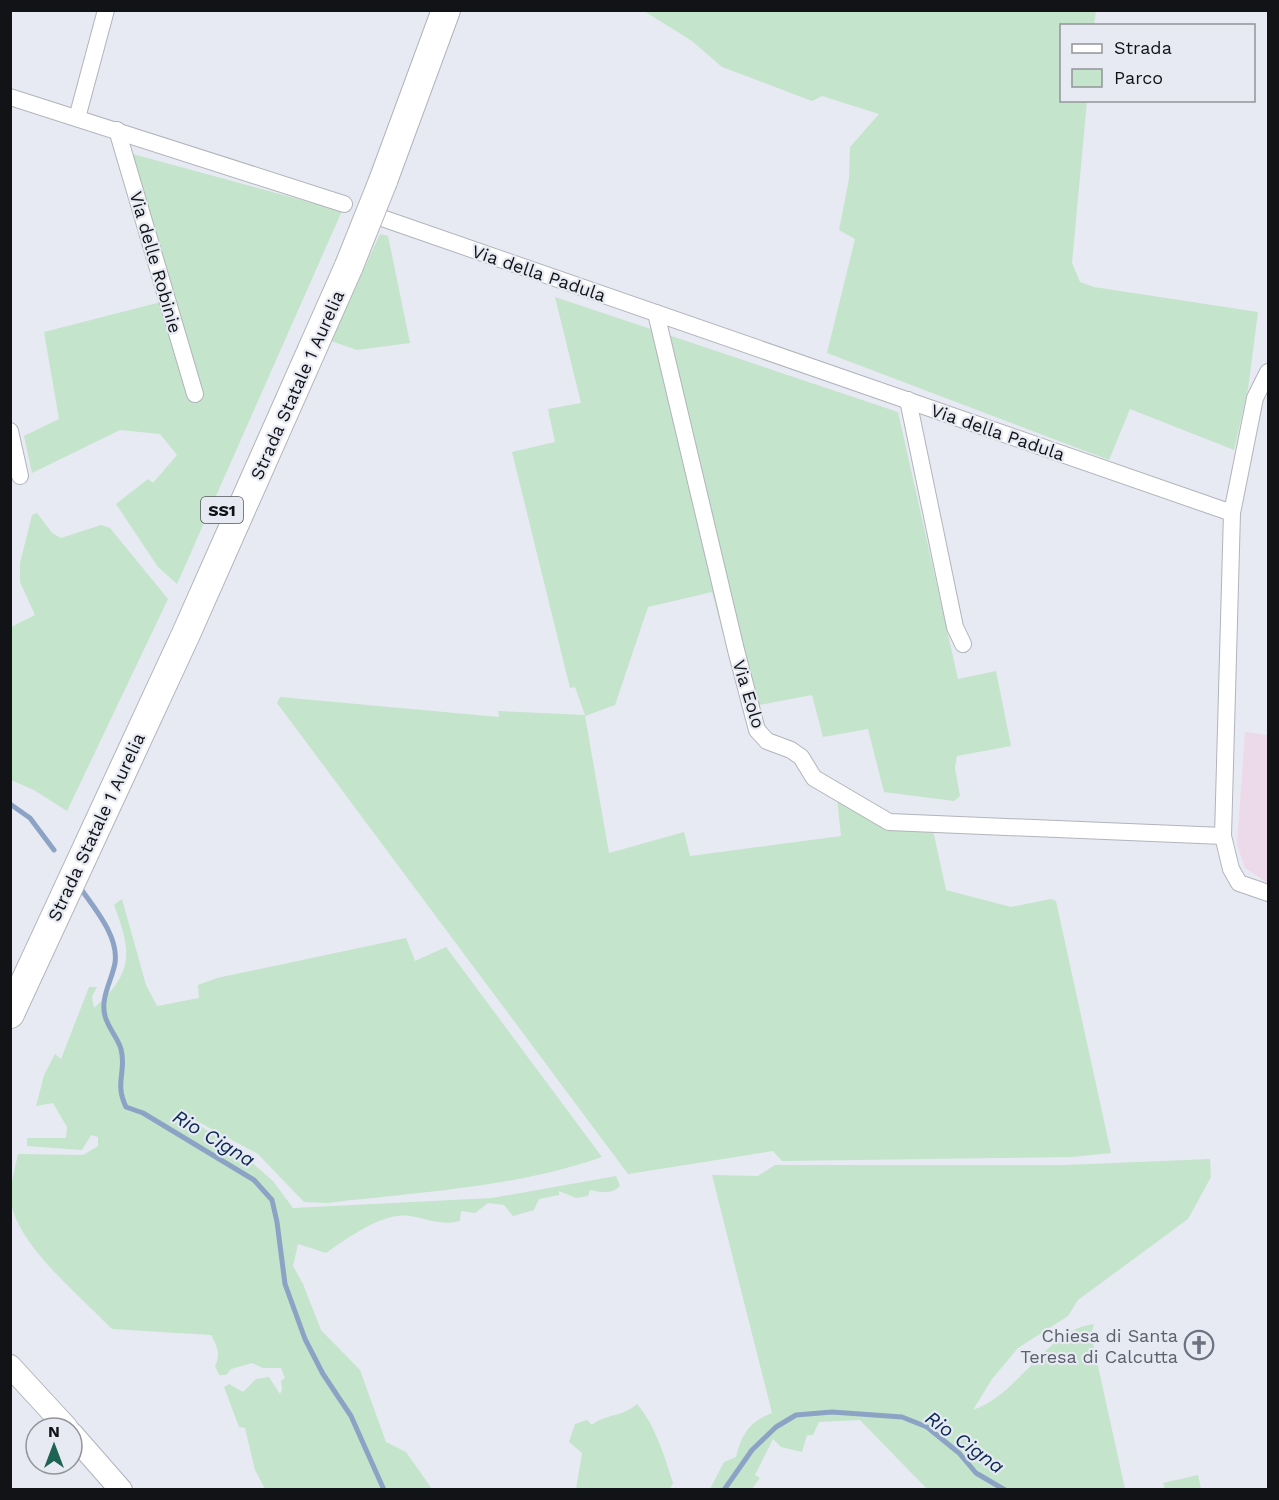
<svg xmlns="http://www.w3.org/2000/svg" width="1279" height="1500" viewBox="0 0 1279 1500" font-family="'Work Sans',sans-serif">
<rect width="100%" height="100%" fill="#e7eaf2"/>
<!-- industrial -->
<polygon fill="#ecdaeb" points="1245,732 1268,735 1268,883 1245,868 1237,845"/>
<!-- green -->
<g fill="#c4e4cb">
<polygon points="644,11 1096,11 1094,25 1062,26 1062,100 1087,101 1072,263 1080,282 1094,287 1258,312 1248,389 1234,450 1130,409 1109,460 827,353 855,239 839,230 849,179 850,147 879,114 822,96 812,101 722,67 692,41"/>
<polygon points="129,153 342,211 177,584 158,567 116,504 148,479 153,483 177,455 160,434 120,430 32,473 24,436 59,419 44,332 165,301"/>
<polygon points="380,234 388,236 410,343 357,350 331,341"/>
<polygon points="555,297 898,412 958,679 996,671 1011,746 957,756 955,768 960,796 954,801 884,792 868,729 823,737 812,695 743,708 712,592 648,607 615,705 585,716 609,853 684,832 690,856 841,836 836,789 892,816 931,821 946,890 1011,907 1051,899 1056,901 1111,1153 1072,1157 782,1161 773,1151 628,1174 277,703 280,697 499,717 498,711 585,715 575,687 570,688 512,452 555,442 548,409 581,403"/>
<polygon points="37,513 52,533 61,538 101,525 110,528 168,599 67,811 34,790 11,780 11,627 35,615 20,582 20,563 32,515"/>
<path d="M122,899L146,985L157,1006L199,998L198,985L217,978L406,938L415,961L446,947L602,1157C513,1188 420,1192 327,1203L304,1202L258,1154L180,1112L242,1154L273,1181L293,1208L492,1198L616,1176L620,1186C611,1195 601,1192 590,1190L588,1196L576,1198L559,1191V1195L539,1199L534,1210L513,1216L504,1205L488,1203L475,1213L461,1211L460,1221C441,1226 429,1219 410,1216C382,1212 348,1238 326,1253L298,1244L293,1266L303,1284L321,1330L360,1370L386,1442L406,1452L432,1489H265L255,1470L245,1428L239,1427L224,1387L229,1384L243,1392L256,1379L269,1377L280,1394L282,1390L281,1381L285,1378L281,1368H263L252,1363L231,1369L226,1375H219L215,1366C221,1354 217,1346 211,1335L112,1329C83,1299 14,1242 11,1200C10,1185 15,1168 18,1154L83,1155L98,1146V1137L91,1135L82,1150L27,1146V1138H66L67,1127L53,1103L36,1106L44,1075L55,1054L61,1059L89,987H97L92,997L94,1008C134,972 132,953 114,905Z"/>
<path d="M1210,1159L1211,1177L1188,1219L1078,1300L1068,1316L1018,1348L992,1379L973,1410C1019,1395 1047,1329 1094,1324L1091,1334L1125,1489H927L860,1420L819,1422L813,1435H807L802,1452L781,1447L773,1439L755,1475L760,1478L752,1489H710L724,1462L736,1457C742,1434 749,1422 772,1413L712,1175L758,1176L775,1165H1065Z"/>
<path d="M637,1404C656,1427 664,1455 673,1483L670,1489H576L582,1453L569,1442L575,1424L587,1420L592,1425C605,1414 623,1417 637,1404Z"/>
<polygon points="1198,1475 1201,1489 1165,1489 1163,1483"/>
</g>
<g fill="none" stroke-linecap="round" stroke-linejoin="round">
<!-- stream -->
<g stroke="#8ca3c5" stroke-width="5">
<polyline points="10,804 30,818 54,850"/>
<path d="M81,889C95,909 119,937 115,963C112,980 100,998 105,1016C108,1028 118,1038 121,1049C127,1071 114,1082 126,1107L143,1113L254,1180L272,1200L277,1222L285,1284L305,1339L323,1374L351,1416L384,1490"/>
<polyline points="724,1490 752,1450 776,1427 796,1415 832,1412 902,1417 927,1427 959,1453 976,1473 1005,1490"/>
</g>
<!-- street casing -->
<g stroke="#b1b4bc" stroke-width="18">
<g id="street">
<polyline points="10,97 344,204"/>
<polyline points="77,118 106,10"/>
<polyline points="117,130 195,394"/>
<polyline points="382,218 1232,513 1223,836 1231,869 1239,883 1268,893"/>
<polyline points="656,313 736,650 757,730 767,741 791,750 801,757 814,778 889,822 1223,836"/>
<polyline points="908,400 955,627 963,644"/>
<polyline points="10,431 20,476"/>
<polyline points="1232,513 1255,398 1268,372"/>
</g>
</g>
<!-- secondary casing -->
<g stroke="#b1b4bc" stroke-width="24">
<g id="secondary">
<polyline points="10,1366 67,1428"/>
<polyline points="72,1434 121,1490"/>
</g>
</g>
<!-- highway casing -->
<g stroke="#b1b4bc" stroke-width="30">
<g id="highway">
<polyline points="383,181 446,10"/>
<polyline points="10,1014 186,634 349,266"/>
</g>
</g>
<!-- street -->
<use href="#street" stroke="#fff" stroke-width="16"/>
<!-- secondary -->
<use href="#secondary" stroke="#fff" stroke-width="22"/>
<!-- highway -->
<use href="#highway" stroke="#fff" stroke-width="28"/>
<!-- highway-bridge casing -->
<g stroke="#b1b4bc" stroke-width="30" stroke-linecap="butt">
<polyline id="highway-bridge" points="349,266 383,181"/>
</g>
<!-- highway-bridge -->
<use href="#highway-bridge" stroke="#fff" stroke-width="28"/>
</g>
<!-- icons -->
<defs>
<g id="church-ring" transform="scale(1.5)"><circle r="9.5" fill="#e7eaf2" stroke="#6b7280" stroke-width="1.5"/><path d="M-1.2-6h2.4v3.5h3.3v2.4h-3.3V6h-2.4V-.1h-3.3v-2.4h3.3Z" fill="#6b7280"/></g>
</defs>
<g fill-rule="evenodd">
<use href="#church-ring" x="1199" y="1345"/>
</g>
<g text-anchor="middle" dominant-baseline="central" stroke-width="4.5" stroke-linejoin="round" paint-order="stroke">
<!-- shield labels -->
<rect fill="#e7eaf2" stroke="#525458" stroke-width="1.5" x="201" y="497" width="42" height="26" rx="4.5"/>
<g font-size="16" font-weight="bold" fill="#121316">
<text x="222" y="510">SS1</text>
</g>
<!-- street labels -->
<g font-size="18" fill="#121316" stroke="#e7eaf2">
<text transform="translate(156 262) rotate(74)">Via delle Robinie</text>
<text transform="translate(539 273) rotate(19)">Via della Padula</text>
<text transform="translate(297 385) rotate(-66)">Strada Statale 1 Aurelia</text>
<text transform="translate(998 432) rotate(19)">Via della Padula</text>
<text transform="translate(749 694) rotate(73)">Via Eolo</text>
<text transform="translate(96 827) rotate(-65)">Strada Statale 1 Aurelia</text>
</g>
<!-- worship labels -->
<g font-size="18" fill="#5b616d" stroke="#e7eaf2" text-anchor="end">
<text x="1178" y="1335">Chiesa di Santa<tspan x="1178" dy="21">Teresa di Calcutta</tspan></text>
</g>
<!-- water labels -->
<g font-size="20" font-style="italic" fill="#092853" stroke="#e7eaf2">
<text transform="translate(214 1138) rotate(31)">Rio Cigna</text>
<text transform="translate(965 1442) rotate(36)">Rio Cigna</text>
</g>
</g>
<!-- border -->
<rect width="1279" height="1500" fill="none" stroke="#121316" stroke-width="24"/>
<!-- legend -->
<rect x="1060" y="24" width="195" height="78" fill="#e7eaf2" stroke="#92949a" stroke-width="1.5"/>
<rect x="1072" y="44" width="30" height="9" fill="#ffffff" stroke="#92949a" stroke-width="1.5"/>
<text x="1114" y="54" font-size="18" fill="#121316">Strada</text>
<rect x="1072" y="69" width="30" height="18" fill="#c4e4cb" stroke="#92949a" stroke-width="1.5"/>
<text x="1114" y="84" font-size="18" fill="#121316">Parco</text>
<!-- north arrow -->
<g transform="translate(54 1446)"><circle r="28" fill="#e7eaf2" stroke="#92949a" stroke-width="1.5"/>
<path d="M0-4.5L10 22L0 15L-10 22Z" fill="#1e6354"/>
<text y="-9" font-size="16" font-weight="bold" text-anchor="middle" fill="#121316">N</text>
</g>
</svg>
